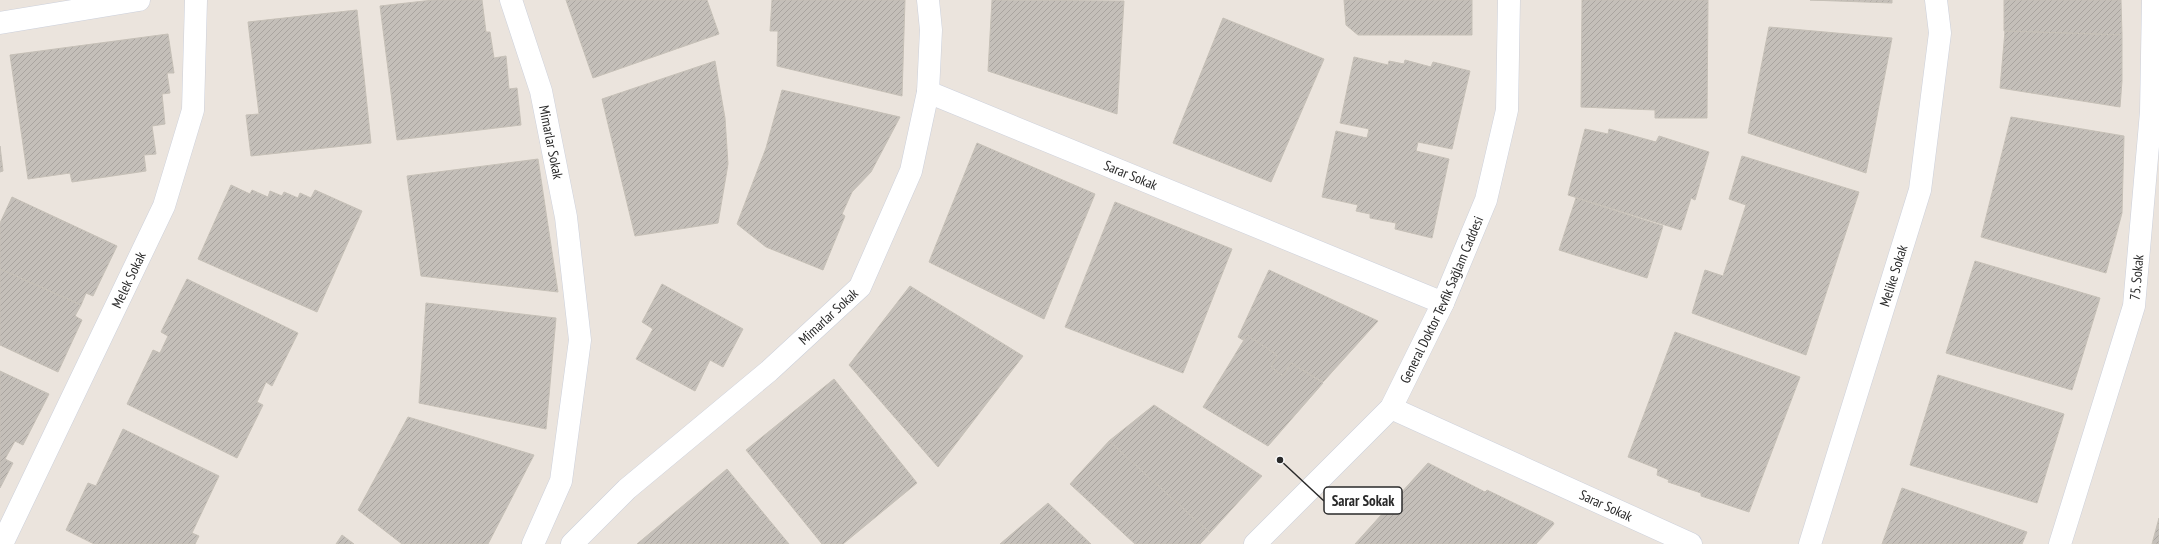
<svg xmlns="http://www.w3.org/2000/svg" width="2159" height="544" viewBox="0 0 2159 544" font-family="'PT Sans Narrow',sans-serif">
<defs>
<pattern id="building-hatch" width="6" height="6" patternUnits="userSpaceOnUse"><rect width="6" height="6" fill="#c4bfb9"/><path d="M-1 1l2-2M0 6l6-6M5 7l2-2" fill="none" stroke="#a9a49f"/></pattern>
</defs>
<rect width="100%" height="100%" fill="#ebe4dd"/>
<!-- building -->
<g fill="url(#building-hatch)" stroke="#c6c0b7">
<polygon points="433,0 482,0 486,32 490,32 494,58 506,56 509,89 517,88 521,125 397,140 380,6"/>
<polygon points="566,0 707,0 719,34 593,78"/>
<polygon points="772,0 905,0 902,96 777,66 778,31 770,31"/>
<polygon points="992,0 1124,1 1117,114 988,71"/>
<polygon points="1344,0 1472,0 1472,35 1358,35 1346,25"/>
<polygon points="1582,0 1708,0 1707,118 1655,118 1655,110 1581,107"/>
<polygon points="1810,0 1892,0 1892,3"/>
<polygon points="2004,0 2121,0 2122,35 2004,31"/>
<polygon points="357,10 371,143 251,156 246,115 259,114 248,22"/>
<polygon points="1223,18 1324,59 1271,182 1173,143"/>
<polygon points="1769,27 1892,38 1866,173 1748,133"/>
<polygon points="2005,31 2122,35 2122,81 2120,107 2000,88"/>
<polygon points="168,34 174,73 167,73 170,93 162,94 165,124 152,126 156,154 144,155 146,171 72,182 70,173 28,179 10,55"/>
<polygon points="1354,57 1388,65 1389,61 1404,64 1405,60 1431,67 1433,62 1470,71 1452,149 1418,142 1416,151 1449,159 1432,238 1395,229 1396,223 1370,218 1370,214 1356,211 1358,205 1322,197 1336,131 1367,138 1369,129 1340,123"/>
<polygon points="715,61 725,118 728,164 718,223 635,236 602,99"/>
<polygon points="782,90 900,117 871,172 852,192 842,214 845,216 823,270 766,247 737,224 766,148"/>
<polygon points="2011,117 2124,136 2122,213 2106,273 1981,237"/>
<polygon points="1585,129 1608,134 1609,129 1656,142 1659,136 1709,152 1695,200 1691,198 1681,230 1568,195"/>
<polygon points="977,143 1095,194 1044,319 929,262"/>
<polygon points="0,146 3,171 0,172"/>
<polygon points="1742,156 1859,192 1806,355 1692,313 1705,270 1723,276 1746,205 1729,199"/>
<polygon points="538,159 558,292 421,276 407,176"/>
<polygon points="231,185 250,194 252,190 268,197 270,191 282,196 284,192 298,198 300,193 311,198 315,190 362,211 317,312 198,259"/>
<polygon points="12,197 117,246 93,296 86,293 81,305 0,269 0,223"/>
<polygon points="1576,198 1663,226 1647,278 1559,250"/>
<polygon points="1115,202 1232,249 1183,373 1065,327"/>
<polygon points="1975,261 2100,298 2072,390 1946,353"/>
<polygon points="0,269 81,305 75,316 82,320 58,372 0,345"/>
<polygon points="1269,270 1378,321 1323,382 1291,363 1283,376 1271,367 1277,355 1247,335 1243,340 1238,337"/>
<polygon points="187,279 298,333 272,386 266,382 257,402 263,405 237,458 127,404 153,350 160,353 168,336 161,332"/>
<polygon points="662,284 743,329 723,367 710,360 695,391 636,359 653,329 642,322"/>
<polygon points="910,286 1023,356 938,467 849,365"/>
<polygon points="426,303 556,318 546,429 419,403"/>
<polygon points="1675,332 1800,377 1749,512 1701,496 1701,493 1668,482 1669,480 1657,475 1658,469 1628,457"/>
<polygon points="1247,335 1277,355 1271,367 1283,376 1291,363 1323,383 1268,446 1203,407"/>
<polygon points="0,371 49,394 23,445 15,441 5,459 13,463 0,488"/>
<polygon points="1938,375 2064,414 2037,503 1910,465"/>
<polygon points="834,379 917,483 843,544 822,544 746,450"/>
<polygon points="1154,405 1262,476 1210,533 1109,441"/>
<polygon points="408,417 534,455 488,544 402,544 358,510"/>
<polygon points="123,429 219,476 192,533 199,536 195,544 94,544 66,530 88,483 96,486"/>
<polygon points="1109,441 1210,533 1200,544 1135,544 1070,484"/>
<polygon points="1428,463 1485,492 1487,490 1553,522 1554,524 1536,544 1355,544"/>
<polygon points="727,469 789,544 637,544"/>
<polygon points="1902,488 2027,532 2022,544 1882,544"/>
<polygon points="1048,503 1091,544 1000,544"/>
<polygon points="2159,518 2159,544 2152,544"/>
<polygon points="342,535 354,544 336,544"/>
</g>
<g fill="none" stroke-linecap="round" stroke-linejoin="round">
<!-- minor casing -->
<g stroke="#ccd0db" stroke-width="23">
<g id="minor">
<path id="s1" d="M511,0L541,91L566,217L580,340L561,481L533,544"/>
<polyline points="0,23 139,0"/>
<path id="s2" d="M928,92L1443,303"/>
<path id="s3" d="M1391,408L1691,544"/>
<path id="s4" d="M2,544L164,206L193,110L196,0"/>
<path id="s5" d="M572,544L627,489L769,371L860,287L911,171L928,92L931,30L928,0"/>
<path id="s6" d="M1810,544L1920,190L1940,33L1936,0"/>
<path id="s7" d="M2060,544L2134,306L2151,112L2153,0"/>
</g>
</g>
<!-- secondary casing -->
<g stroke="#ccd0db" stroke-width="23">
<g id="secondary">
<path id="s8" d="M1255,544L1391,408L1443,303L1486,200L1507,110L1509,0"/>
</g>
</g>
<!-- minor -->
<use href="#minor" stroke="#fff" stroke-width="22"/>
<!-- secondary -->
<use href="#secondary" stroke="#fff" stroke-width="22"/>
</g>
<g text-anchor="middle" dominant-baseline="central" stroke-width="3" stroke-linejoin="round" paint-order="stroke">
<!-- street labels -->
<g font-size="14" fill="#2a2a2a" stroke="#fff">
<text stroke="none"><textPath href="#s1" startOffset="148">Mimarlar Sokak</textPath></text>
<text stroke="none"><textPath href="#s2" startOffset="219">Sarar Sokak</textPath></text>
<text stroke="none"><textPath href="#s6" startOffset="281">Melike Sokak</textPath></text>
<text stroke="none"><textPath href="#s7" startOffset="278">75. Sokak</textPath></text>
<text stroke="none"><textPath href="#s4" startOffset="293">Melek Sokak</textPath></text>
<text stroke="none"><textPath href="#s8" startOffset="312">General Doktor Tevfik Sağlam Caddesi</textPath></text>
<text stroke="none"><textPath href="#s5" startOffset="343">Mimarlar Sokak</textPath></text>
<text stroke="none"><textPath href="#s3" startOffset="236">Sarar Sokak</textPath></text>
</g>
</g>
<!-- callouts -->
<path fill="none" stroke="#2a2a2a" stroke-width="1.5" d="M1280 460L1324 501"/>
<circle fill="#2a2a2a" stroke="#fff" stroke-width="1.5" cx="1280" cy="460" r="4"/>
<rect fill="#fff" stroke="#2a2a2a" stroke-width="1.5" x="1324" y="487" width="78" height="27" rx="4"/>
<g font-size="15" text-anchor="middle" font-weight="bold" fill="#2a2a2a">
<text x="1363" y="506">Sarar Sokak</text>
</g>
</svg>
